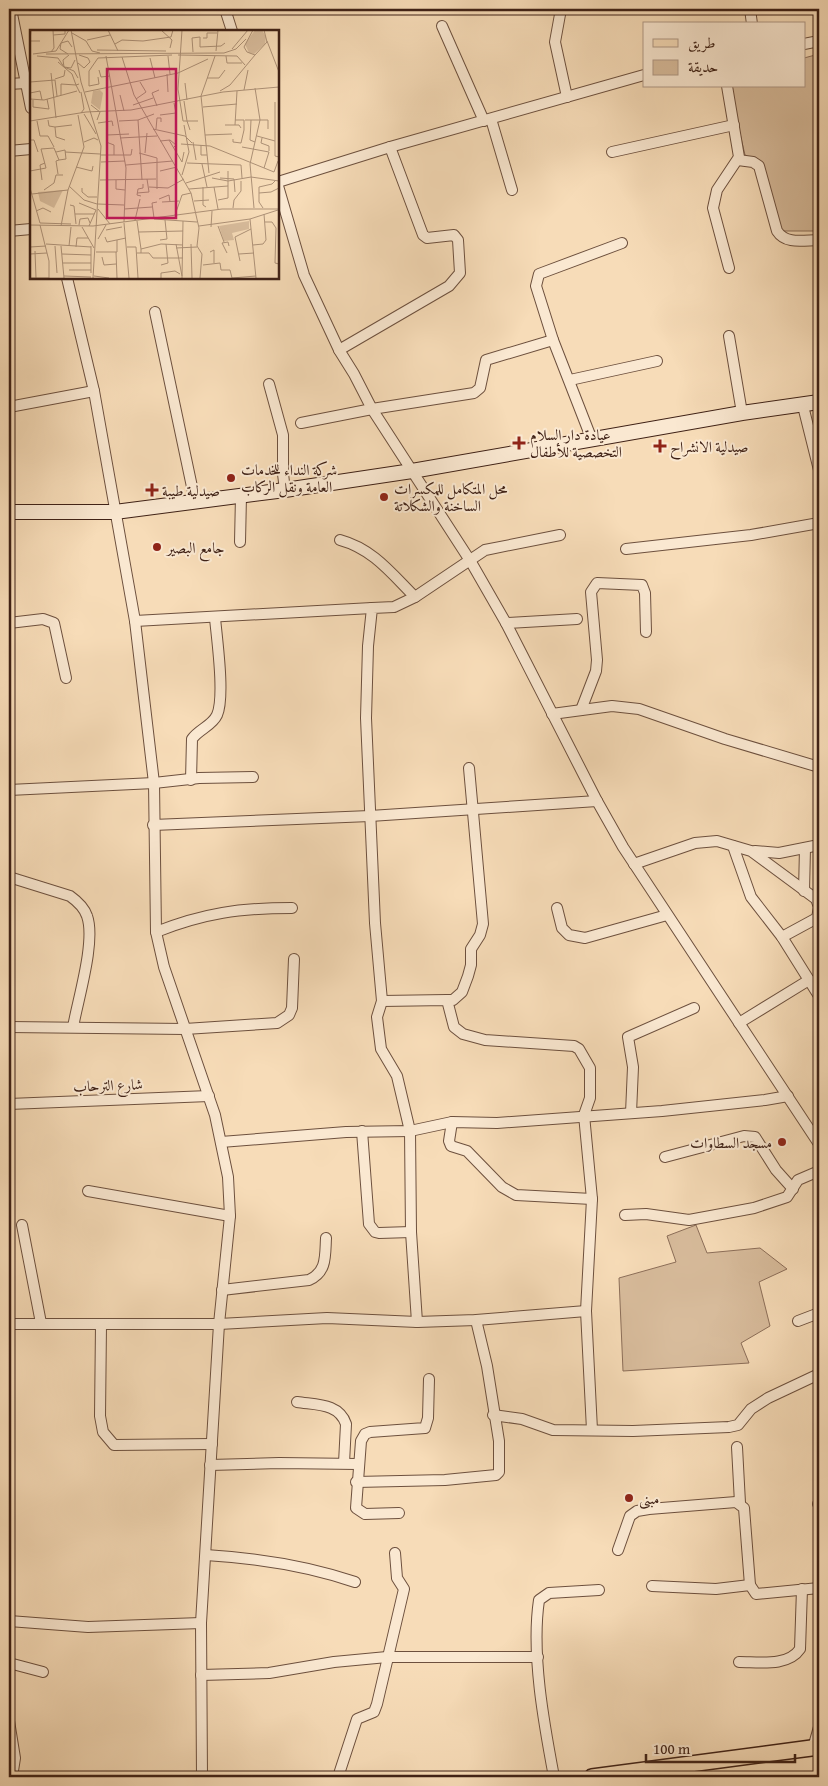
<svg xmlns="http://www.w3.org/2000/svg" width="828" height="1786" viewBox="0 0 828 1786" font-family="'Gentium Book Plus',Amiri,serif">
<rect width="100%" height="100%" fill="#f7dcb8"/>
<filter id="stains"><feTurbulence type="fractalNoise" baseFrequency=".004" numOctaves="4"/><feColorMatrix values="0 0 0 0 .2 0 0 0 0 .09 0 0 0 0 .02 0 0 0 .5 -.17"/></filter>
<radialGradient id="worn" r=".72"><stop offset=".6" stop-color="#630" stop-opacity="0"/><stop offset="1" stop-color="#630" stop-opacity=".3"/></radialGradient>
<!-- green -->
<g fill="#d8bc9c" stroke="#8c6e59">
<polygon points="819,54 819,231 779,231 761,164 745,155 729,86 804,86 804,58"/>
<polygon points="696,1225 707,1253 760,1248 787,1269 759,1282 770,1326 741,1343 749,1363 623,1371 619,1278 676,1262 667,1236"/>
</g>
<g fill="none" stroke-linecap="round" stroke-linejoin="round">
<!-- minor casing -->
<g stroke="#6d503e" stroke-width="12">
<g id="minor">
<polyline points="11,9 31,108"/>
<polyline points="225,9 232,31"/>
<polyline points="561,9 555,42 567,97"/>
<polyline points="750,9 752,24"/>
<polyline points="442,26 484,121"/>
<polyline points="804,44 819,41"/>
<polyline points="9,84 26,83"/>
<polyline points="727,86 739,157 717,190 713,208 729,268"/>
<polyline points="491,119 512,190"/>
<polyline points="9,151 31,149"/>
<polyline points="612,152 734,125"/>
<path d="M738,160L753,162L759,166L777,231C786,245 804,240 819,240"/>
<polyline points="278,182 390,147 644,75"/>
<polyline points="278,186 304,275 339,350 354,374 372,409 471,562 506,623 597,801 623,847 819,1144"/>
<polyline points="9,231 31,229"/>
<polyline points="67,278 94,391 135,621 154,783 156,932 164,967 215,1115 228,1177 230,1216 219,1324 201,1623 202,1777"/>
<polyline points="155,312 195,501"/>
<polyline points="729,336 742,413"/>
<polyline points="339,350 449,286 460,273 458,240 454,235 427,238 423,235 390,147"/>
<polyline points="570,380 657,361"/>
<polyline points="269,384 283,435 283,474 285,490"/>
<polyline points="803,406 819,470"/>
<polyline points="9,407 94,391"/>
<polyline points="301,423 372,409 474,393 480,388 486,360 553,340"/>
<polyline points="592,440 553,340 536,286 539,274 622,243"/>
<path d="M340,540C373,549 391,573 415,597"/>
<polyline points="240,542 241,496"/>
<polyline points="626,549 751,535 819,523"/>
<polyline points="135,621 372,608"/>
<polyline points="9,623 43,619 54,623 66,678"/>
<polyline points="506,623 577,619"/>
<polyline points="581,710 596,671 597,660 591,592 597,583 642,585 645,593 646,632"/>
<polyline points="552,714 612,706 639,709 725,739 819,767"/>
<path d="M191,780L192,739C199,729 212,726 217,715C225,697 217,640 215,618"/>
<polyline points="9,790 154,783 199,778 253,777"/>
<polyline points="153,825 370,816 597,801"/>
<polyline points="733,846 751,897 782,937 819,996"/>
<polyline points="755,851 779,853 819,845"/>
<polyline points="634,864 695,843 717,841 751,851 816,899 819,907 817,918 782,937"/>
<path d="M9,877L70,896C77,901 84,907 87,916C96,941 78,999 73,1027"/>
<polyline points="804,891 805,848"/>
<polyline points="557,908 562,928 569,935 585,938 667,915"/>
<path d="M156,932C204,913 240,908 292,908"/>
<polyline points="447,1000 453,1000 462,992 468,976 471,965 471,949 480,935 483,924 469,768"/>
<polyline points="382,1001 447,1000 454,1027 463,1034 485,1040 574,1046 579,1049 590,1068 590,1098 584,1115 592,1199 586,1311 592,1430"/>
<polyline points="739,1023 809,980"/>
<polyline points="9,1027 185,1029 277,1023 289,1015 292,1008 294,959"/>
<polyline points="9,1104 209,1096"/>
<polyline points="631,1113 633,1067 628,1037 694,1008"/>
<polyline points="452,1122 449,1141 451,1146 467,1151 502,1187 516,1195 592,1199"/>
<polyline points="362,1131 369,1224 375,1232 379,1233 411,1232"/>
<polyline points="221,1142 346,1132 410,1131 452,1122 497,1123 662,1111 765,1100 788,1096"/>
<polyline points="665,1157 744,1136 755,1137 776,1170 793,1189"/>
<polyline points="88,1191 230,1216"/>
<polyline points="625,1215 646,1214 689,1220 754,1208 787,1197 798,1180 819,1171"/>
<polyline points="22,1225 41,1323"/>
<path d="M222,1290L309,1280C327,1272 325,1256 326,1238"/>
<polyline points="798,1321 819,1313"/>
<polyline points="417,1322 411,1232 410,1131 397,1076 381,1049 377,1017 382,1001 375,923 366,718 368,646 372,608 394,607 415,597 485,550 560,535"/>
<polyline points="9,1324 219,1324 327,1318 417,1322 476,1320 586,1311"/>
<polyline points="101,1325 100,1416 103,1432 114,1445 212,1444"/>
<path d="M297,1402C316,1405 339,1403 346,1424L344,1463"/>
<polyline points="493,1415 522,1419 553,1430 633,1431 729,1427 738,1425 751,1409 768,1398 819,1374"/>
<polyline points="737,1447 740,1503"/>
<polyline points="210,1465 279,1463 358,1464"/>
<polyline points="356,1482 445,1480 496,1475 499,1472 499,1441 487,1366 476,1320"/>
<polyline points="818,1504 819,1504"/>
<polyline points="399,1513 365,1514 356,1508 361,1441 365,1434 370,1432 425,1428 428,1418 429,1379"/>
<polyline points="618,1550 630,1516 637,1511 649,1509 736,1502 744,1508 750,1585"/>
<path d="M206,1555C256,1558 308,1566 355,1582"/>
<polyline points="652,1586 716,1589 750,1585 756,1594 819,1588"/>
<polyline points="9,1621 88,1627 201,1623"/>
<path d="M739,1662C759,1662 788,1667 800,1649L802,1589"/>
<polyline points="9,1663 43,1672"/>
<polyline points="201,1675 269,1673 334,1662 387,1657 538,1657"/>
<polyline points="9,1721 15,1758 12,1777"/>
<polyline points="813,1748 819,1727"/>
<polyline points="685,1775 685,1777"/>
<polyline points="338,1777 357,1719 374,1712 377,1704 404,1589 397,1578 395,1553"/>
<path d="M554,1777C544,1724 531,1654 539,1600L549,1593L599,1590"/>
</g>
</g>
<!-- secondary casing -->
<g stroke="#3f2116" stroke-width="16">
<polyline id="secondary" points="9,512 115,512 285,490 412,471 742,413 819,402"/>
</g>
<!-- primary casing -->
<g stroke="#3f2116" stroke-width="18">
<polyline id="primary" points="592,1777 819,1747"/>
</g>
<!-- minor -->
<use href="#minor" stroke="#fae8d1" stroke-width="10"/>
<!-- secondary -->
<use href="#secondary" stroke="#fae8d1" stroke-width="14"/>
<!-- primary -->
<use href="#primary" stroke="#f7dcb8" stroke-width="15"/>
</g>
<!-- markers -->
<g fill="#8f2418" stroke="#fae8d1" stroke-width="2">
<path d="M516.5 435.5h5v5h5v5h-5v5h-5v-5h-5v-5h5z"/>
<path d="M657.5 438.5h5v5h5v5h-5v5h-5v-5h-5v-5h5z"/>
<circle cx="231" cy="478" r="5"/>
<path d="M149.5 482.5h5v5h5v5h-5v5h-5v-5h-5v-5h5z"/>
<circle cx="384" cy="497" r="5"/>
<circle cx="157" cy="547" r="5"/>
<circle cx="782" cy="1142" r="5"/>
<circle cx="629" cy="1498" r="5"/>
</g>
<g text-anchor="middle" dominant-baseline="central" stroke-width="4" stroke-linejoin="round" paint-order="stroke">
<!-- poi labels -->
<g font-size="15" fill="#3f2116" stroke="#fae8d1" text-anchor="start">
<text x="530" y="434">عيادة دار السلام<tspan x="530" dy="17">التخصصية للأطفال</tspan></text>
<text x="670" y="446">صيدلية الانشراح</text>
<text x="241" y="469">شركة النداء للخدمات<tspan x="241" dy="17">العامة ونقل الركاب</tspan></text>
<text x="394" y="488">محل المتكامل للمكسرات<tspan x="394" dy="17">الساخنة والشكلاتة</tspan></text>
<text x="162" y="490">صيدلية طيبة</text>
<text x="167" y="547">جامع البصير</text>
<text x="772" y="1142" text-anchor="end">مسجد السطاوات</text>
<text x="639" y="1498">مبنى</text>
</g>
<!-- street labels -->
<g font-size="15" fill="#3f2116" stroke="#fae8d1">
<text transform="translate(108 1085) rotate(-2)">شارع الترحاب</text>
</g>
</g>
<!-- overview -->
<g transform="translate(30 30)">
<rect width="249" height="249" fill="#f7dcb8"/>
<path d="M225,0H232L236,7L235,14L224,24L219,23L215,14ZM70,60L73,63L70,80L61,73L63,61ZM33,160L24,178L10,171L8,162ZM219,191V199L202,203L204,210L194,211L189,196Z" fill="#d8bc9c"/>
<path fill="none" stroke="#ad9177" stroke-width="1" d="M1,0L0,11H10M41,0L51,52L71,116L63,248M78,0L88,21M131,0L142,10L140,18M152,0L148,59L153,91H157M223,0L214,17L217,22L225,25L237,12L234,0M42,3L56,11L62,21L70,23M23,5L35,4V0M173,8H177V3H187M57,10L80,5M237,11L249,42M85,14L92,10L113,11L141,7L143,0M202,19L218,0M67,20L136,21M186,21L188,0M21,22L24,18L23,0M163,22L162,8L170,7V17L191,16L195,13M3,24L26,21L39,0M16,24L194,23L206,19L216,9M38,24L30,19L31,13L38,11L42,17M39,25L33,30L34,37L41,38L45,30M148,25L207,26L215,35M7,26L28,28L34,37L44,41L48,48M76,26L96,138L94,192M138,26L140,44M196,26L197,33H212M92,27L104,65L161,163L169,198L167,216L172,224L170,248M120,28L125,48M28,32L42,44L46,55L49,54M48,33L54,38L60,32L58,28L49,25M69,40L71,47L80,46M21,43L26,88M137,44L138,62M68,47L69,54L59,56V41L68,28L142,25M177,48H189L195,40M25,49L34,46L35,40M0,52L25,50L27,66M155,53L157,70M214,60L218,40M190,61L200,55L225,25M55,62L148,43L178,29M0,63L10,61L12,70M31,65V54L46,55L50,63M90,65L94,81M0,69L14,70L47,61M106,69L116,62L110,52M3,70V77L19,79L17,69M154,71L157,91M245,72V126L249,127M61,75L70,82L67,90M103,75L123,68M127,76L122,63L129,60M173,77L207,74M51,83L54,79L51,62M54,84L66,104M130,85L146,83L144,73M18,90L19,96L25,97L26,107L35,110M215,90H238V99M221,90L220,110L225,112M0,91L56,82L101,80L193,62L249,57M7,91L10,106H18L24,117M89,91L108,90M68,93L82,91L83,96M195,95H209L211,98M205,95L207,61M25,97L42,95M123,99L155,106L162,113M126,99L127,88H131V92M160,100L157,91H168M77,105L99,104M175,105L202,104M227,106L245,111M90,108L127,106M232,108L231,113L239,116V121M203,109V112L211,113L214,100V90H205M0,110H4L8,122M139,110L152,132L154,122M130,111L140,110L146,115L143,118M54,112L64,108L68,110M76,112L84,115V125M163,112L166,130M151,114L180,116L244,142L248,131M171,115V125H177M212,117L239,122L234,138M26,122L35,120L36,129L29,130M35,122L70,124M109,123L127,128V159M115,123L117,103M71,125H101L102,119M71,132L95,131M157,133L211,135L212,148M172,134L177,157M96,135L143,131M46,137L62,141L63,136M0,141L16,138L11,119L24,118L29,130L26,131L28,144M130,141L147,137M198,141V151L221,147L249,151M179,143L171,66L185,26M152,145L159,122L154,95M182,148L198,151V168L188,170M190,148L204,149L205,162M12,150L10,135L15,133M70,150L126,149M86,150V159L95,160M112,150L108,90L124,84M156,153L190,142M39,156L54,170L67,174M119,157L138,158L154,149M173,157V175L176,177M184,157L188,179M0,158L10,193M52,158V162L58,167H67M159,159L198,156M14,160L24,153L26,145H33M107,163L119,162L117,149M229,163L241,162L249,158M2,164L38,160M111,166L107,165L108,159L113,158V154M129,169L139,165L140,172M164,171L179,170M132,172L149,171M49,173L66,180M68,174L94,175M40,175L44,176L46,194M203,178L204,170L211,161V151M224,178L220,134L230,90L225,58M233,178L229,172V157L242,154L245,151M68,179L80,194M94,179L122,177M6,181L13,178L21,182M45,184H64M145,185L152,165L161,163M124,188L122,173L127,172M124,189L167,192M220,189L226,248M105,190L110,169M107,191L111,219M235,192H242L246,198L245,233L249,234M10,193L41,194M94,193L99,248M0,195L63,196L192,179H249M10,195L19,231V248M49,195L50,189L58,188L60,193M31,196L38,160L54,117L48,85M59,196L66,180M169,196L220,189L248,180M188,196L194,212M52,197L64,218M181,197L182,181M76,200L92,197M109,202L153,201M75,207L77,212L96,208M68,209L76,195M130,210L137,209L135,190M16,214L61,217M146,214L152,246M161,214L162,248M223,215L233,214L236,210L234,184M25,216L27,243M31,216L34,248M39,216L41,197M0,217L16,216M46,217L47,208H58M97,217H106L108,248M146,218L167,217M5,221L6,248M66,222H87V210M86,222L87,248M180,222L184,220V233M107,223H119L123,228H153M111,223V219L131,214L153,215M197,223L192,213L198,212L199,216M0,224L17,223M32,224L61,225M209,224L224,223M72,227L74,235L86,234M210,231L205,207L221,199M33,233H61M131,235L138,233L136,214M173,235L190,233L191,240H200L202,248L226,246M39,240H61M61,243V216M34,246L61,247M64,246L79,248M0,248H19M131,248V243L145,241L150,244M152,248L153,191"/>
<path fill="#c2185b" fill-opacity="0.15" stroke="#c2185b" stroke-width="2.5" d="M77,39H146V188H77Z"/>
<rect width="249" height="249" fill="none" stroke="#3f2116" stroke-width="2.5"/>
</g>
<!-- margin -->
<rect width="828" height="1786" fill="none" stroke="#f7dcb8" stroke-width="30"/>
<rect x="10" y="10" width="808" height="1766" fill="none" stroke="#3f2116" stroke-width="2.5"/>
<rect x="15" y="15" width="798" height="1756" fill="none" stroke="#3f2116"/>
<!-- legend -->
<rect x="643" y="22" width="162" height="65" fill="#fae8d1" stroke="#af9886"/>
<rect x="653" y="39" width="25" height="8" fill="#f7dcb8" stroke="#af9886"/>
<text x="688" y="48" font-size="15" fill="#3f2116">طريق</text>
<rect x="653" y="60" width="25" height="15" fill="#d8bc9c" stroke="#af9886"/>
<text x="688" y="72" font-size="15" fill="#3f2116">حديقة</text>
<!-- scale -->
<path d="M646 1754v8h149v-8" fill="none" stroke="#3f2116" stroke-width="2.5"/>
<text x="653" y="1754" font-size="15" fill="#3f2116" stroke="#fae8d1" stroke-width="4" paint-order="stroke">100 m</text>
<rect width="100%" height="100%" filter="url(#stains)"/>
<rect width="100%" height="100%" fill="url(#worn)"/>
</svg>
